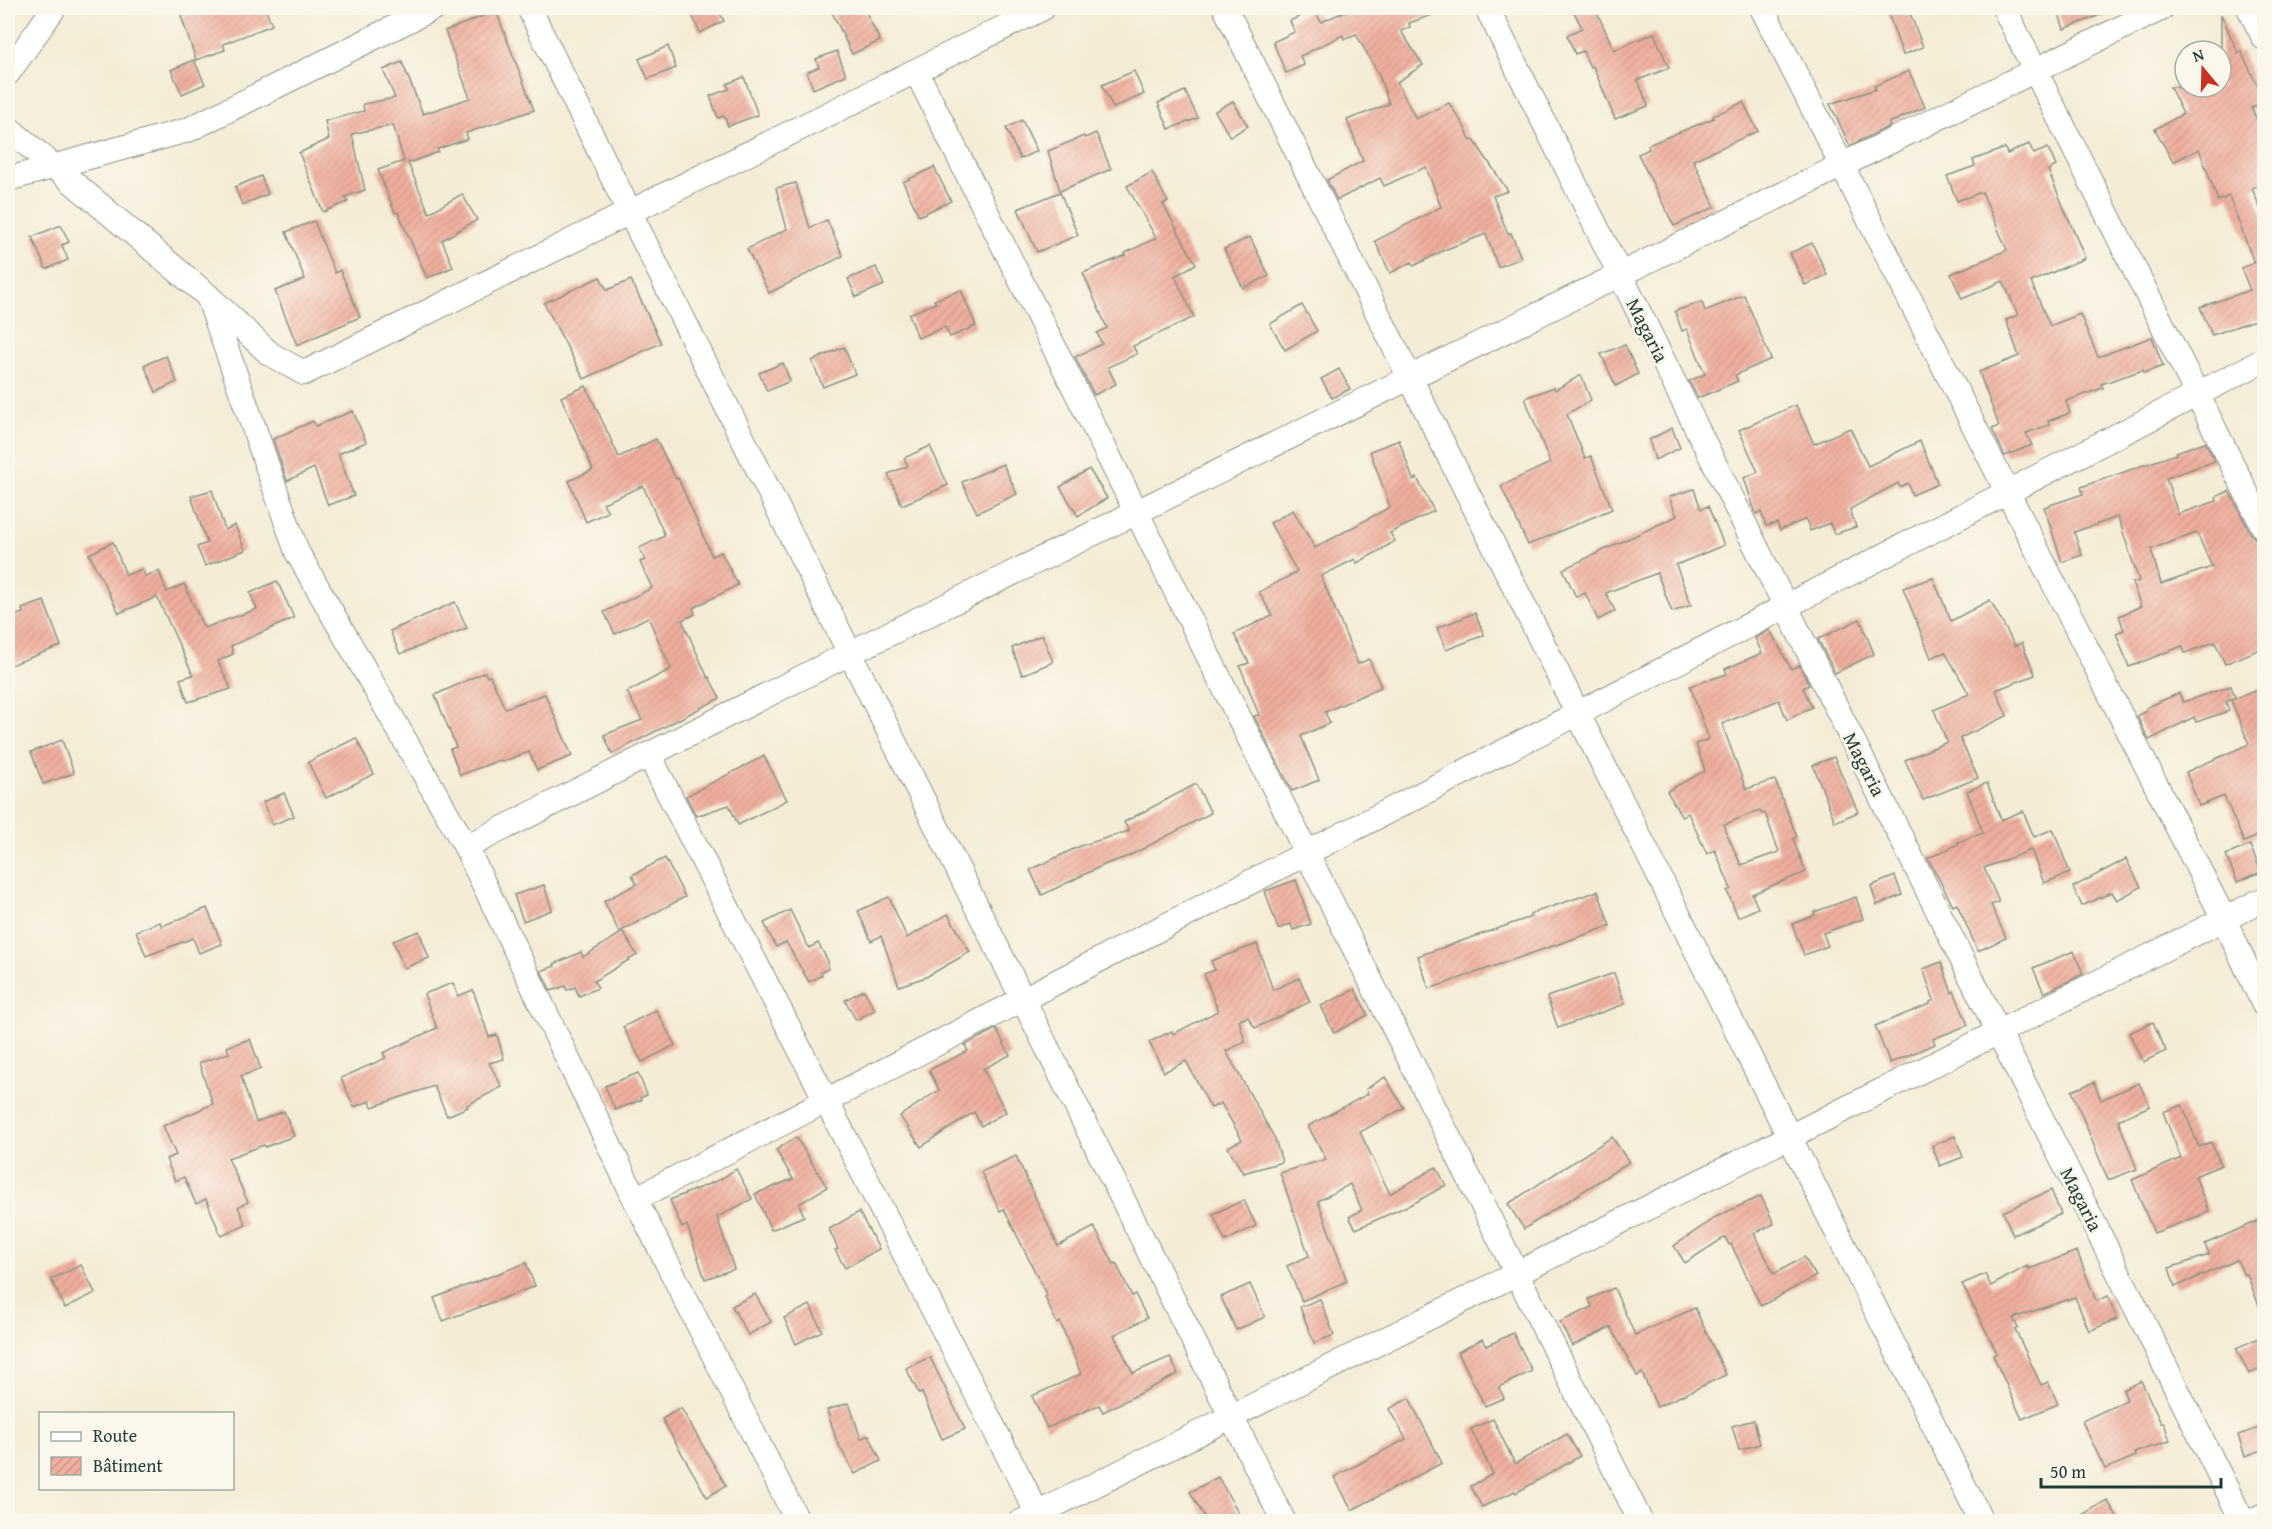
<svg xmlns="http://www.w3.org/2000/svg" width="2272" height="1529" viewBox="0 0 2272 1529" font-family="'Gentium Book Plus',serif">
<defs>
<pattern id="building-hatch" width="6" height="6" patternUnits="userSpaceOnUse" patternTransform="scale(1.5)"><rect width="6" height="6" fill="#f0af9e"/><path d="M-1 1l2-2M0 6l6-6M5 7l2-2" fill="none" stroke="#cd9789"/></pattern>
</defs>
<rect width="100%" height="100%" fill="#fbf7ec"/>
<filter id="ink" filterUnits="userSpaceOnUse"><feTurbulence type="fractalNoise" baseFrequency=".0167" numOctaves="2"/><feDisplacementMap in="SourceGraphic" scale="12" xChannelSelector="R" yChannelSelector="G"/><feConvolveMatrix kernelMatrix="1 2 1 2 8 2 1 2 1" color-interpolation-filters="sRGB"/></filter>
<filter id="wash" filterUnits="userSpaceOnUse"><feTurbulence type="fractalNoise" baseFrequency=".008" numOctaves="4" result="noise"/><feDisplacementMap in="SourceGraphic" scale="24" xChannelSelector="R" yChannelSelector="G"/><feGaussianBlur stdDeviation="1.35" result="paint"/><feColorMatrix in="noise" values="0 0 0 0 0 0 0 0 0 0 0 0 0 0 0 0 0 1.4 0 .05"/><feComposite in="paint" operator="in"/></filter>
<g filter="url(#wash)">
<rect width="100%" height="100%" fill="#f4ecd6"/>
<g id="blocks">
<!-- building -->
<g fill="url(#building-hatch)" fill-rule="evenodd">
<polygon points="204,8 265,8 272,25 223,44 225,50 196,60 181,16"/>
<polygon points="689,8 717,8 724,21 700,33"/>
<polygon points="830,8 864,8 880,41 852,54"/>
<polygon points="1353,8 1444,8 1444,11 1409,23 1410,27 1401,31 1423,65 1397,82 1416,119 1449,103 1463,124 1471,141 1474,140 1508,191 1493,196 1508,234 1511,233 1521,258 1498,267 1486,234 1444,250 1414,266 1412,262 1390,273 1375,241 1441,207 1426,167 1384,186 1380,178 1337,200 1327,180 1363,161 1347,120 1389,104 1379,75 1356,34 1344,39 1343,35 1300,56 1304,65 1286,73 1273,42 1295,32 1290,21 1314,9 1321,22"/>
<polygon points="1572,8 1595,8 1614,50 1654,33 1669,68 1638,80 1648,106 1615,119 1593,66 1590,67 1583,51 1575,54 1567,35 1582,28"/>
<polygon points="1886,8 1908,8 1923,47 1903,55"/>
<polygon points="2057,8 2116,8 2116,9 2064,29"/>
<polygon points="496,11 534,110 466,133 468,139 437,149 438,152 408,163 429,213 462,194 477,220 442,240 453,267 427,278 398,212 395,213 378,170 404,161 393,125 352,134 365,190 345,197 348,202 323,212 299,153 329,139 325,121 364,111 363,104 395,98 383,70 402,62 423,114 470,98 445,31"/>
<polygon points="2221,14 2238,53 2241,51 2265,102 2251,108 2265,136 2265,183 2252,188 2265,220 2265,324 2261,318 2212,335 2200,307 2250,290 2241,268 2254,263 2229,196 2218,201 2199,149 2173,162 2155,129 2183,114 2170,87 2221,87"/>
<polygon points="668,46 676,68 648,79 639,59"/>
<polygon points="837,51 846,75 813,89 807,72 819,67 816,59"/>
<polygon points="194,60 205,84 182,94 171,70"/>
<polygon points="1134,71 1144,94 1113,108 1102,85"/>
<polygon points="1909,71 1925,107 1889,123 1890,126 1850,146 1830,104 1876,89 1874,86"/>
<polygon points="744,77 758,115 728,126 724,116 718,118 710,96 729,89 727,84"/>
<polygon points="1185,91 1198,118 1169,129 1158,103"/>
<polygon points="1233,101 1248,126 1230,137 1215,111"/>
<polygon points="1743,102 1758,131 1693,160 1715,207 1674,226 1638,154 1649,149 1648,145 1714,118 1713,116"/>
<polygon points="1022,120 1037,151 1020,159 1006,128"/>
<polygon points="1096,133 1111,169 1060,191 1048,151 1084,136 1085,138"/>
<polygon points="2029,144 2034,154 2048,148 2056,166 2048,170 2085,258 2031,282 2050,326 2080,314 2098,357 2152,337 2163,366 2144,373 2143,370 2101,384 2103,388 2066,401 2070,413 2048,421 2049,425 2026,433 2032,445 2005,456 1992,429 1999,426 1979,372 2019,356 2006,320 2018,315 2003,281 1962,299 1951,274 2007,250 1982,192 1957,201 1947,176 1975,166 1973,160 2005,148 2007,154"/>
<polygon points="934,167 951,201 919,216 903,182"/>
<polygon points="1152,172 1168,202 1163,204 1196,264 1175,276 1194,317 1133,346 1137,354 1108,367 1116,384 1094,395 1075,357 1102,344 1097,333 1107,328 1083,273 1126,255 1125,253 1156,238 1127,186"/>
<polygon points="261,176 268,194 242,205 235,187"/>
<polygon points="796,183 810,228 827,220 843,256 769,293 747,249 787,229 776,188"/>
<polygon points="1060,192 1078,235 1037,252 1018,209"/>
<polygon points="314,221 335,273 340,270 360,317 297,345 275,291 305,279 286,232"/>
<polygon points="61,225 69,242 62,245 68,260 46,269 32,237"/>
<polygon points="1250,237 1269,276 1243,288 1224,249"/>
<polygon points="1812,243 1827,275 1805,285 1790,253"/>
<polygon points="876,267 884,285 856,297 848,279"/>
<polygon points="600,277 607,290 631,280 661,343 584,379 544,303"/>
<polygon points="961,290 976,326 950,337 945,327 918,338 909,314 936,303 934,300"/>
<polygon points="1744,295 1771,359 1735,375 1738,381 1698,398 1689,381 1705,374 1687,329 1682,331 1675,311 1702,302 1705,311"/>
<polygon points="1302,305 1317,331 1285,350 1270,324"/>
<polygon points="1625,345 1638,374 1616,386 1601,354"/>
<polygon points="844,347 855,374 823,387 812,361"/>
<polygon points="166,356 177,382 156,392 144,365"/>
<polygon points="783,363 790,381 767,391 759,373"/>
<polygon points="1339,369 1350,389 1332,398 1321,379"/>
<polygon points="1581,375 1591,400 1567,414 1585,458 1591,456 1612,509 1528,545 1501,486 1550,463 1525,398 1554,387 1555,390"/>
<polygon points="586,386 619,457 656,439 676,479 678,478 712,556 721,552 738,585 693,608 695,614 682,620 708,678 709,677 720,698 612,754 604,735 642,720 627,692 671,669 648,617 615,634 604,612 652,588 640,562 645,560 639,548 665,536 643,486 603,503 608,512 586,522 569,481 593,470 561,397"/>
<polygon points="1796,405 1814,444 1850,428 1868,466 1920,441 1938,484 1912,495 1908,483 1900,487 1898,483 1850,509 1856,527 1834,534 1830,523 1810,531 1806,519 1780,530 1777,523 1766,526 1761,512 1756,514 1744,478 1758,472 1739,430"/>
<polygon points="353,411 366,442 338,454 354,496 328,505 314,468 287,481 273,439 313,421 316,426"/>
<polygon points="1672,428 1680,448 1655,460 1649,440"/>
<polygon points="1399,440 1413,480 1417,478 1434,511 1390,533 1395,541 1379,551 1357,563 1355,559 1321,576 1358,664 1369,659 1381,687 1325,712 1330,723 1301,736 1319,780 1292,791 1254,716 1259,715 1240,666 1249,663 1234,634 1272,615 1259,592 1297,572 1270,523 1293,510 1315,548 1390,507 1370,451"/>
<path d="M2205,442L2215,461L2166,478L2178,514L2217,501L2216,497L2229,491L2251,534L2257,540L2265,542V647L2225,664L2215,642L2185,653L2182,646L2129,667L2116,633L2124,630L2119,616L2141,606L2132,583L2139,581L2118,517L2074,532L2082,555L2062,562L2044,507L2083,494L2081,487L2176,454V452ZM2197,533L2212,567L2161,584L2151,549Z"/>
<polygon points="930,446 948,485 902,505 888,474 908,466 904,458"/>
<polygon points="1003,464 1017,494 977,513 962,482"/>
<polygon points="1089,469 1107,498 1078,516 1060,487"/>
<polygon points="1694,489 1701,509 1708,506 1724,545 1676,565 1691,605 1672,612 1657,573 1606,593 1615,611 1598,620 1585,593 1576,597 1563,569 1675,517 1677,516 1669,497"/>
<polygon points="212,490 225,530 235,525 245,550 205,566 197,547 207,543 191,496"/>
<polygon points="113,542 126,575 142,569 145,576 159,571 167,592 184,584 204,628 257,609 250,593 277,581 294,618 231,646 233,654 218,661 231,689 188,702 180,679 193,675 157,597 119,613 89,554"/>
<polygon points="1933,578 1951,621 1990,600 2015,646 2022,643 2035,675 1996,690 2007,716 1960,738 1978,778 1923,800 1905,760 1947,742 1934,710 1969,694 1945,652 1931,658 1903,588"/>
<polygon points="44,601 61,646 8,666 8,618 23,613 22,609"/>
<polygon points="455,602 467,628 400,654 390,631"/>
<polygon points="1475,613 1484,635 1446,650 1437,628"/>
<polygon points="1860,619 1874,654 1835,673 1818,639"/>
<path d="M1770,630L1791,669L1799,665L1809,685L1803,688L1812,707L1787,720L1779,700L1722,724L1746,789L1775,780L1797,837L1793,839L1806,872L1752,894L1758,908L1738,917L1727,891L1731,889L1715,850L1707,854L1688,813L1682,817L1667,791L1705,771L1696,744L1709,739L1690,686L1727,674L1725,669L1762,653L1755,638ZM1760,810L1762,814L1765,813L1779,852L1741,865L1723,825Z"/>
<polygon points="1042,635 1053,662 1022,675 1012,648"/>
<polygon points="485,672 487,677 490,676 505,708 545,694 572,756 537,770 529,752 501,762 500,760 460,775 450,749 456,747 435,695"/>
<polygon points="2231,686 2235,697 2226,702 2229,711 2196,722 2194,717 2149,740 2137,716 2147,711 2146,708 2179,693 2183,702"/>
<polygon points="2265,687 2265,833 2244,842 2224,796 2199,806 2186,772 2249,744 2231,700"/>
<polygon points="356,738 374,774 326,798 308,762"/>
<polygon points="62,740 74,773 43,784 31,752"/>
<polygon points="764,756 787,800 738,825 729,805 696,816 686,796"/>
<polygon points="1834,757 1858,812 1835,822 1813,765"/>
<polygon points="1987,783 2001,820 2023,811 2034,837 2053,829 2070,873 2044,883 2031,850 1984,868 1999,902 1991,905 2006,938 1978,951 1957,904 1953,906 1928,858 1959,844 1958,842 1983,833 1967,791"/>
<polygon points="1196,784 1211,813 1129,856 1106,864 1042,895 1030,870 1080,846 1129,831 1124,822"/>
<polygon points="284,793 294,816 272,825 263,802"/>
<polygon points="2250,845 2261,872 2237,882 2226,855"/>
<polygon points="665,858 685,897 619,932 604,901 637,884 632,875"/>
<polygon points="2126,859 2141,887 2117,900 2112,892 2082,906 2073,887"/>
<polygon points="1895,876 1902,895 1877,905 1871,886"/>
<polygon points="1296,880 1311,924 1293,930 1291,924 1278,929 1265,891"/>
<polygon points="544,885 552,910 523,921 514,895"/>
<polygon points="1598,891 1610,926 1429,989 1418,956 1531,917 1530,914"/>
<polygon points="889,897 907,938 948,914 970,952 926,977 899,986 881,936 871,941 858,911"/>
<polygon points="1856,897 1863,919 1823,933 1828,946 1804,955 1792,924 1815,915 1814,912"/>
<polygon points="207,908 222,944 199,953 193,938 146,956 136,931 160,922 162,926"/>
<polygon points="790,910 809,948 818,943 828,961 828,969 821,972 822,975 809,982 786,942 776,947 764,923"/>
<polygon points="419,931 429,958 404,968 393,941"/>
<polygon points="623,932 637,955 594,981 598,988 579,996 575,987 567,990 565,986 551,991 541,971 555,966 554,964 581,952 583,957"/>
<polygon points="1257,944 1273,990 1299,978 1310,1002 1255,1028 1248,1017 1239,1020 1245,1042 1226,1051 1275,1139 1282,1162 1243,1173 1228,1147 1242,1140 1221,1103 1211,1108 1186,1061 1164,1072 1149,1042 1172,1031 1173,1034 1218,1011 1204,974 1215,970 1211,961"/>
<polygon points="2074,951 2083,974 2044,993 2033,968"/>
<polygon points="1941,962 1952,993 1954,991 1968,1025 1933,1039 1935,1044 1890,1063 1875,1026 1930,1004 1930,1002 1934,1000 1923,969"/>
<polygon points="1614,973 1625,1004 1558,1028 1547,997"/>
<polygon points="453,983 458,996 473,990 489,1037 497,1035 504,1059 489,1063 502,1087 467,1105 468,1107 447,1116 434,1086 372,1107 370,1101 354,1107 341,1078 386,1058 383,1053 437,1028 424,994"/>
<polygon points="1355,989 1368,1015 1334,1033 1321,1006"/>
<polygon points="864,990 875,1010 856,1020 845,1000"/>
<polygon points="656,1010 675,1045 642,1062 623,1027"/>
<polygon points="2153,1022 2166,1051 2143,1062 2129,1033"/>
<polygon points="996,1029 1010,1055 983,1069 1006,1112 981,1126 974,1112 921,1147 900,1116 939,1090 929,1070 968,1051 965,1045"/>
<polygon points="250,1039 261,1069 241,1076 256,1122 284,1111 294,1136 265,1147 264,1145 228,1158 248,1202 238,1207 246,1225 221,1236 206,1199 196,1204 184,1177 175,1181 166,1159 176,1155 163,1126 213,1104 199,1063 229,1053 227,1047"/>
<polygon points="638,1073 647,1095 640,1098 641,1100 615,1110 605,1086"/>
<polygon points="1385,1077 1404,1108 1360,1132 1390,1194 1436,1167 1446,1185 1416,1202 1356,1229 1349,1217 1362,1210 1350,1184 1318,1201 1347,1281 1302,1301 1287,1266 1309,1256 1280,1173 1326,1159 1308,1126 1368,1094 1366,1089"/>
<polygon points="2094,1082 2101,1100 2139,1083 2150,1106 2118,1120 2137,1169 2108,1180 2072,1091"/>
<polygon points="2182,1105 2199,1147 2211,1142 2221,1165 2195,1176 2209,1212 2154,1233 2132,1180 2181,1158 2163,1112"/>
<polygon points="1955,1136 1963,1157 1940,1166 1932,1146"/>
<polygon points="796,1137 827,1187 799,1204 804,1216 771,1230 755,1194 793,1179 776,1150"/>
<polygon points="1612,1137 1629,1162 1524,1229 1508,1204"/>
<polygon points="1016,1156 1058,1246 1094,1227 1114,1264 1116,1263 1132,1296 1135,1294 1147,1318 1114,1335 1133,1373 1170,1357 1178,1374 1103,1412 1099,1405 1047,1428 1032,1396 1081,1374 1060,1322 1057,1324 1045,1297 1047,1296 1004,1209 1000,1211 981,1172"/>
<polygon points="736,1169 752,1199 717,1217 734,1269 705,1279 687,1225 682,1228 670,1200 721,1179"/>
<polygon points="2051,1190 2061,1214 2013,1235 2003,1212"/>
<polygon points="1761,1196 1774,1224 1754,1233 1774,1274 1804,1257 1816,1276 1761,1306 1731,1244 1729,1245 1725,1237 1685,1263 1674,1246 1716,1217"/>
<polygon points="1244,1200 1256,1226 1225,1241 1213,1214"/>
<polygon points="859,1212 879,1249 845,1268 835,1250 838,1249 829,1229"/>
<polygon points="2265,1218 2265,1314 2262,1314 2247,1274 2244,1275 2237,1260 2175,1287 2169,1268 2209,1255 2205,1244"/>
<polygon points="2077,1251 2096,1301 2108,1296 2117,1319 2089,1331 2075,1297 2013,1318 2018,1328 2015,1329 2041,1385 2048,1382 2058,1404 2022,1419 1993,1355 1997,1353 1962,1284 1985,1274 1991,1286 2027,1266 2029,1269"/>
<polygon points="526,1263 535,1286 443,1321 434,1298"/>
<polygon points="81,1265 95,1293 65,1308 51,1279"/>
<polygon points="1250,1284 1265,1317 1236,1330 1221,1297"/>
<polygon points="1614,1288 1635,1335 1695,1308 1726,1375 1657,1407 1642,1373 1637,1376 1611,1327 1572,1346 1560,1322 1592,1307 1589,1299"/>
<polygon points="755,1294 771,1322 748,1335 732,1306"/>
<polygon points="1320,1299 1334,1335 1314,1343 1300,1307"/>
<polygon points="810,1305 822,1331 796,1344 784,1318"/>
<polygon points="1513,1333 1532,1371 1499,1387 1504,1398 1485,1406 1458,1352 1482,1339 1487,1346"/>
<polygon points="2265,1335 2265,1367 2249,1374 2236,1348"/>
<polygon points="930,1357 965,1429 942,1439 922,1393 919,1394 906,1368"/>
<polygon points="2141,1381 2161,1423 2164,1423 2170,1441 2134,1453 2136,1456 2105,1469 2082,1421 2127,1400 2123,1390"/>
<polygon points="1409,1398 1442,1463 1352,1510 1334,1477 1406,1439 1389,1409"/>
<polygon points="849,1403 861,1439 869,1435 881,1461 855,1474 837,1442 827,1410"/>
<polygon points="681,1408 726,1486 707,1497 662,1419"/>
<polygon points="1493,1419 1515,1464 1567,1434 1580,1456 1516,1493 1515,1491 1482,1507 1471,1486 1493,1474 1471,1429"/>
<polygon points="1754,1420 1760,1444 1739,1450 1732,1426"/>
<polygon points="2265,1426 2265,1449 2245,1456 2238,1435"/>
<polygon points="1218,1477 1243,1521 1207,1521 1190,1492"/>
<polygon points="2107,1500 2120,1521 2072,1521"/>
</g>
</g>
</g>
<g filter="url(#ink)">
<use href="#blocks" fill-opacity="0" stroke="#8a9485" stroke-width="1.5"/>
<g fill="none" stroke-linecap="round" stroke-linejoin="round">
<!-- street casing -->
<g stroke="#8a9485" stroke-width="26">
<g id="street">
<polyline points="529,8 630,213 1284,1522"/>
<polyline points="1225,8 1982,1522"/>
<polyline points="1487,8 2243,1522"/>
<polyline points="1762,8 2224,919 2264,1005"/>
<polyline points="2004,8 2264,528"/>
<polyline points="2249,8 2264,38"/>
<polyline points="916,71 1641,1522"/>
<polyline points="8,73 54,8"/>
<polyline points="8,128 208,296 270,354 304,373 1043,8"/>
<polyline points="8,179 188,130 433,8"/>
<polyline points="208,296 297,552 466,847 635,1199 798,1522"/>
<polyline points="649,755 1042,1522"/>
<polyline points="466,847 850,653 2162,8"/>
<polyline points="635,1199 2264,360"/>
<polyline points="1021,1522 2264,899"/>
<polyline points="2250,1522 2264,1515"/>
</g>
</g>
<!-- street -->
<use href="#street" stroke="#fff" stroke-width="24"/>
</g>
</g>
<g text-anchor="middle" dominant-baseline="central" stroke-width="6" stroke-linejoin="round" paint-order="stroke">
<!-- street labels -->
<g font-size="20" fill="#1f3d34" stroke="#fbf7ec">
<text transform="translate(1648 330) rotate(63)">Magaria</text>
<text transform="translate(1865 764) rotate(63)">Magaria</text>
<text transform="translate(2082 1199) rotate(63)">Magaria</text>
</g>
</g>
<!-- margin -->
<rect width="2272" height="1529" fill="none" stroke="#fbf7ec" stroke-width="30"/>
<!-- legend -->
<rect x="39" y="1412" width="195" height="78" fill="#fbf7ec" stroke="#a3ada2" stroke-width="1.5"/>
<rect x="51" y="1432" width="30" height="9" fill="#ffffff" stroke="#a3ada2" stroke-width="1.5"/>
<text x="93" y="1442" font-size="18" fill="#1f3d34">Route</text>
<rect x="51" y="1457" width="30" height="18" fill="url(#building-hatch)" stroke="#a3ada2" stroke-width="1.5"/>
<text x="93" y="1472" font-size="18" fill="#1f3d34">Bâtiment</text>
<!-- north arrow -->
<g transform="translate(2203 69) rotate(341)"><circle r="28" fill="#fbf7ec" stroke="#a3ada2" stroke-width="1.5"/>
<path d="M0-4.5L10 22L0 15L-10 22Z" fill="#c8321e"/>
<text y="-9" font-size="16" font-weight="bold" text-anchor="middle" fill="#1f3d34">N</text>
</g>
<!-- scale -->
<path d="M2041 1478v9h180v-9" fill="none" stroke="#1f3d34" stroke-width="3"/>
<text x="2050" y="1478" font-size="18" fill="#1f3d34" stroke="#fbf7ec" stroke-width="4.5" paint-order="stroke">50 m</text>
</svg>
